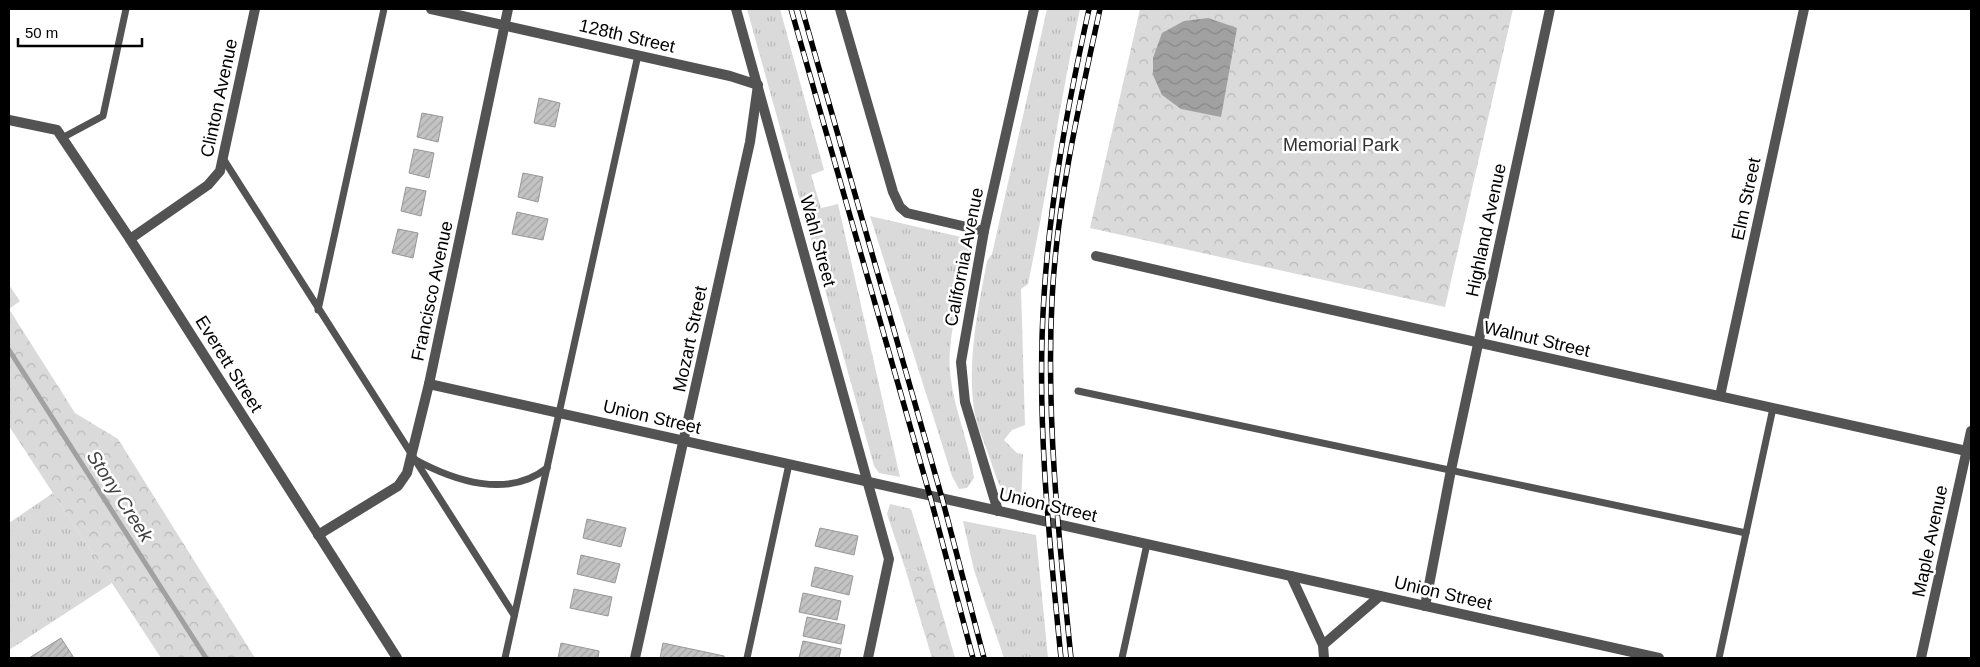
<svg xmlns="http://www.w3.org/2000/svg" width="1980" height="667" viewBox="0 0 1980 667" font-family="Arial,sans-serif">
<defs>
<pattern id="grass-tufts" width="24" height="20" patternUnits="userSpaceOnUse" patternTransform="scale(1.25)"><rect width="24" height="20" fill="#dadada"/><path d="M3 7l-1-3M5 7V3M7 7l1-3M15 17l-1-3M17 17v-4M19 17l1-3" fill="none" stroke="#b9b9b9"/></pattern>
<pattern id="forest-crowns" width="20" height="18" patternUnits="userSpaceOnUse" patternTransform="scale(1.25)"><rect width="20" height="18" fill="#dadada"/><path d="M2 6a3 3 0 1 1 6 0M12 15a3 3 0 1 1 6 0" fill="none" stroke="#b9b9b9"/></pattern>
<pattern id="water-waves" width="16" height="10" patternUnits="userSpaceOnUse" patternTransform="scale(1.25)"><rect width="16" height="10" fill="#a1a1a1"/><path d="M0 5q4-4 8 0t8 0" fill="none" stroke="#898989"/></pattern>
<pattern id="building-hatch" width="6" height="6" patternUnits="userSpaceOnUse" patternTransform="scale(1.25)"><rect width="6" height="6" fill="#c3c3c3"/><path d="M-1 1l2-2M0 6l6-6M5 7l2-2" fill="none" stroke="#a6a6a6"/></pattern>
</defs>
<rect width="100%" height="100%" fill="#fff"/>
<!-- grass -->
<g fill="url(#grass-tufts)">
<polygon points="747,9 780,9 824,170 811,175 821,208 838,204 900,477 879,473 874,466"/>
<path d="M1047,9H1080C1060,100 1047,193 1028,284L1021,289L1025,425L1012,430L1004,440L1017,453L1023,454L1021,504C1000,496 997,479 990,459C985,443 976,425 974,409C967,359 978,310 987,261L992,254Z"/>
<path d="M870,216L965,238L969,243V256C963,287 952,319 950,350C946,394 969,436 974,478L967,488L959,489L952,476Z"/>
<polygon points="53,493 112,583 9,650 9,523"/>
<polygon points="890,504 911,509 931,574 905,568 887,514"/>
<polygon points="963,521 1036,535 1048,658 1004,658 974,570"/>
</g>
<!-- forest -->
<g fill="url(#forest-crowns)">
<polygon points="1140,9 1513,9 1445,307 1090,228"/>
<polygon points="9,285 20,301 9,309 75,413 118,439 255,658 161,658 9,426"/>
<polygon points="905,568 931,574 955,658 932,658"/>
</g>
<!-- water -->
<polygon fill="url(#water-waves)" points="1208,18 1237,28 1221,117 1181,109 1162,95 1153,75 1153,58 1162,33 1184,21"/>
<g fill="none" stroke-linecap="round" stroke-linejoin="round">
<!-- stream -->
<polyline stroke="#a1a1a1" stroke-width="5" points="9,350 206,658"/>
</g>
<!-- building -->
<g fill="url(#building-hatch)" stroke="#979797">
<polygon points="539,98 560,103 555,127 534,123"/>
<polygon points="422,113 443,117 438,142 417,137"/>
<polygon points="414,149 434,153 429,178 409,173"/>
<polygon points="523,173 543,177 538,202 518,197"/>
<polygon points="406,187 426,191 421,216 401,211"/>
<polygon points="517,212 548,219 543,240 512,234"/>
<polygon points="398,229 418,233 413,258 392,253"/>
<polygon points="587,519 626,528 621,547 583,538"/>
<polygon points="820,528 858,536 854,555 815,546"/>
<polygon points="581,555 620,564 615,583 577,574"/>
<polygon points="815,567 853,576 849,595 811,586"/>
<polygon points="574,589 612,597 608,616 570,608"/>
<polygon points="803,593 841,601 837,620 799,612"/>
<polygon points="807,617 845,625 841,644 803,636"/>
<polygon points="61,638 74,658 29,658"/>
<polygon points="803,641 841,649 839,658 799,658"/>
<polygon points="561,643 599,651 598,658 558,658"/>
<polygon points="663,643 724,656 724,658 660,658"/>
</g>
<g fill="none" stroke-linecap="round" stroke-linejoin="round">
<!-- lane -->
<g stroke="#535353" stroke-width="7">
<polyline points="62,138 103,116 126,9"/>
<polyline points="224,160 514,615"/>
<polyline points="318,310 384,9"/>
<polyline points="1078,391 1746,533"/>
<path d="M414,459C454,481 508,499 547,468"/>
<polyline points="505,658 638,55"/>
<polyline points="747,658 789,464"/>
<polyline points="1122,658 1147,544"/>
<polyline points="1719,658 1773,408"/>
</g>
<!-- street -->
<g stroke="#535353" stroke-width="10">
<polyline points="431,9 730,76 758,85 750,142 635,658"/>
<polyline points="736,9 889,559 868,658"/>
<polyline points="840,9 893,192 900,207 907,213 984,231"/>
<polyline points="9,120 57,130 130,239 397,658"/>
<polyline points="130,239 208,185 220,171 255,9"/>
<polyline points="1096,256 1265,295 1971,452"/>
<polyline points="429,384 1659,658"/>
<polyline points="1720,396 1804,9"/>
<polyline points="998,511 965,402 961,362 984,231 1034,9"/>
<polyline points="318,535 398,486 407,473 429,384 508,9"/>
<polyline points="1291,576 1323,645 1324,658"/>
<polyline points="1425,606 1451,470 1550,9"/>
<polyline points="1323,645 1380,596"/>
<polyline points="1921,658 1971,431"/>
</g>
<!-- rail casing -->
<g stroke="#000" stroke-width="5.5">
<g id="rail">
<polyline points="791,9 930,496 973,658"/>
<polyline points="802,9 942,498 984,658"/>
<path d="M1061,658C1049,538 1036,417 1044,296C1050,199 1068,104 1089,9"/>
<path d="M1071,658C1059,540 1046,419 1052,300C1057,201 1079,105 1100,9"/>
</g>
</g>
<!-- rail -->
<use href="#rail" stroke="#fff" stroke-width="4" stroke-dasharray="11" stroke-linecap="butt"/>
</g>
<g text-anchor="middle" dominant-baseline="central" stroke-width="5" stroke-linejoin="round" paint-order="stroke">
<!-- street labels -->
<g font-size="18" fill="#000" stroke="#fff">
<text transform="translate(627 36) rotate(13)">128th Street</text>
<text transform="translate(219 98) rotate(-78)">Clinton Avenue</text>
<text transform="translate(1746 199) rotate(-78)">Elm Street</text>
<text transform="translate(1486 230) rotate(-78)">Highland Avenue</text>
<text transform="translate(818 241) rotate(75)">Wahl Street</text>
<text transform="translate(964 257) rotate(-79)">California Avenue</text>
<text transform="translate(432 291) rotate(-78)">Francisco Avenue</text>
<text transform="translate(690 339) rotate(-78)">Mozart Street</text>
<text transform="translate(1537 339) rotate(13)">Walnut Street</text>
<text transform="translate(229 364) rotate(58)">Everett Street</text>
<text transform="translate(652 417) rotate(13)">Union Street</text>
<text transform="translate(1048 505) rotate(13)">Union Street</text>
<text transform="translate(1930 541) rotate(-78)">Maple Avenue</text>
<text transform="translate(1443 593) rotate(13)">Union Street</text>
</g>
<!-- park labels -->
<g font-size="18" fill="#313131" stroke="#fff">
<text x="1341" y="145">Memorial Park</text>
</g>
<!-- water labels -->
<g font-size="19" font-style="italic" fill="#424242" stroke="#fff">
<text transform="translate(120 496) rotate(57)">Stony Creek</text>
</g>
</g>
<!-- border -->
<rect width="1980" height="667" fill="none" stroke="#000000" stroke-width="20"/>
<!-- scale -->
<path d="M18 38v8h124v-8" fill="none" stroke="#000000" stroke-width="2.5"/>
<text x="25" y="38" font-size="15" fill="#000000" stroke="#ffffff" stroke-width="4" paint-order="stroke">50 m</text>
</svg>
